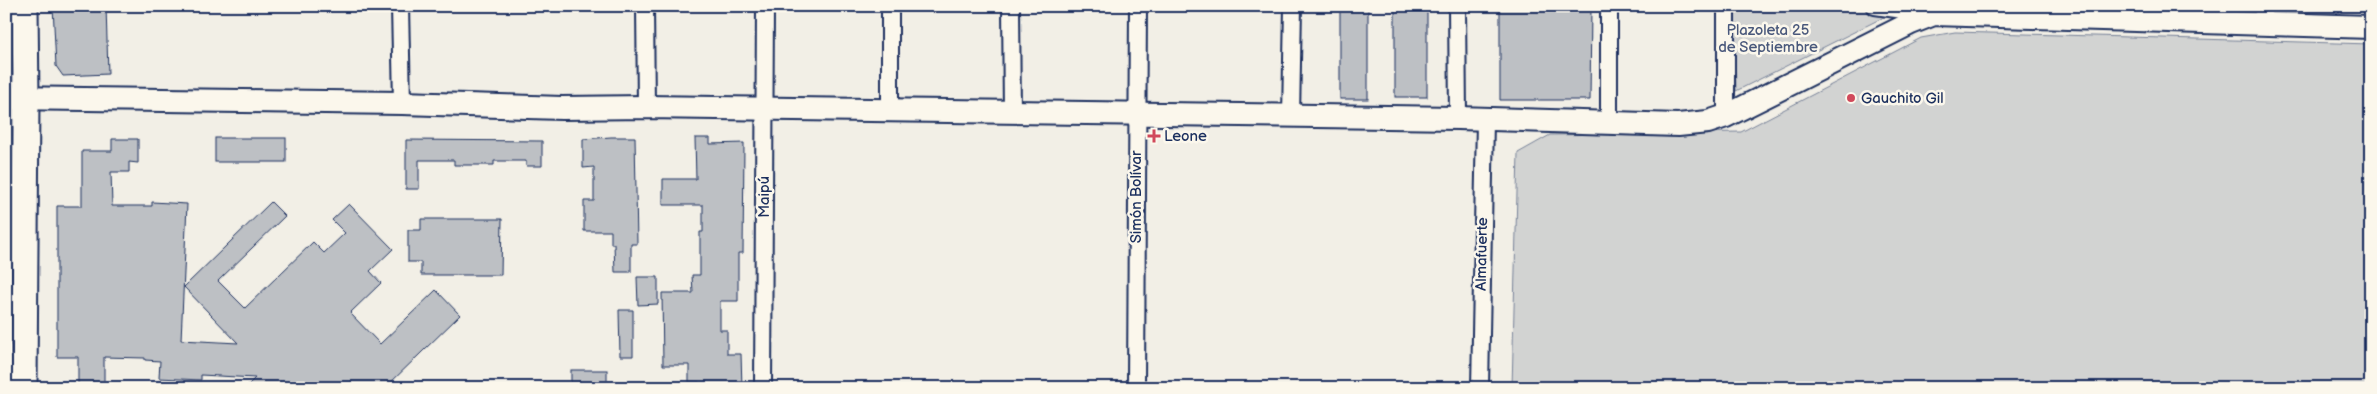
<svg xmlns="http://www.w3.org/2000/svg" width="2377" height="394" viewBox="0 0 2377 394" font-family="'Balsamiq Sans',sans-serif">
<rect width="100%" height="100%" fill="#f2efe6"/>
<filter id="ink" filterUnits="userSpaceOnUse"><feTurbulence type="fractalNoise" baseFrequency=".02" numOctaves="2"/><feDisplacementMap in="SourceGraphic" scale="10" xChannelSelector="R" yChannelSelector="G"/><feConvolveMatrix kernelMatrix="1 2 1 2 8 2 1 2 1" color-interpolation-filters="sRGB"/></filter>
<g filter="url(#ink)">
<!-- green -->
<g fill="#d2d3d2" stroke="#768198">
<polygon points="1734,6 1896,6 1904,7 1736,91"/>
<polygon points="1955,32 2371,44 2371,388 1512,388 1518,153 1550,135 1741,132 1921,38"/>
</g>
<!-- building -->
<g fill="#bdc0c4" stroke="#1b2f5e">
<polygon points="53,6 106,6 108,74 63,76 56,66"/>
<rect x="1340" y="6" width="28" height="93"/>
<rect x="1395" y="6" width="32" height="91"/>
<polygon points="1500,6 1591,6 1590,100 1500,100"/>
<polygon points="611,137 635,137 637,244 631,244 631,272 615,272 614,244 611,244 611,231 584,231 584,201 594,201 594,167 583,168 583,139"/>
<rect x="215" y="138" width="71" height="24"/>
<polygon points="695,138 710,138 710,144 744,143 743,253 738,253 738,301 720,301 720,330 727,330 727,354 741,354 742,388 699,388 699,382 689,382 689,365 663,365 662,293 693,293 692,275 700,275 700,232 703,232 703,205 663,205 663,179 696,179"/>
<polygon points="112,139 138,139 138,163 129,162 129,172 111,172 112,206 152,206 152,202 187,204 181,340 238,343 184,287 271,202 285,216 218,281 245,308 313,242 324,253 345,233 332,220 349,204 393,249 370,271 381,283 350,313 380,344 436,290 460,315 385,388 245,388 255,378 201,375 201,380 159,378 160,361 145,360 145,358 104,357 104,388 78,388 78,357 57,357 57,206 82,206 82,151 112,151"/>
<polygon points="406,140 542,141 542,166 526,166 526,161 494,161 494,165 454,165 454,160 419,160 419,189 406,189"/>
<polygon points="421,219 502,219 501,275 421,275 421,262 408,262 408,230 421,230"/>
<polygon points="637,277 658,277 658,304 638,305"/>
<polygon points="619,310 633,310 633,356 620,356"/>
<rect x="571" y="370" width="36" height="18"/>
</g>
<g fill="none" stroke-linecap="round" stroke-linejoin="round">
<!-- street casing -->
<g stroke="#1b2f5e" stroke-width="20">
<g id="street">
<polyline points="400,6 402,103"/>
<polyline points="645,6 646,107"/>
<polyline points="890,6 890,111"/>
<polyline points="1011,6 1012,113"/>
<polyline points="1457,6 1458,118"/>
<polyline points="1726,6 1726,116"/>
<polyline points="1875,6 1932,14"/>
<polyline points="2263,6 2263,22"/>
<polyline points="1291,117 1293,6"/>
<polyline points="1609,122 1609,6"/>
<polyline points="763,388 765,6"/>
<polyline points="1136,388 1138,6"/>
<polyline points="1480,388 1485,120"/>
</g>
</g>
<!-- secondary casing -->
<g stroke="#1b2f5e" stroke-width="26">
<polyline id="secondary" points="6,98 402,103 562,108 646,107 1458,118 1678,125 1708,122 1726,116 1911,23 1934,14 2371,27"/>
</g>
<!-- primary casing -->
<g stroke="#1b2f5e" stroke-width="29">
<polyline id="primary" points="24,388 26,99 25,6"/>
</g>
<!-- street -->
<use href="#street" stroke="#fbf7ec" stroke-width="16"/>
<!-- secondary -->
<use href="#secondary" stroke="#fbf7ec" stroke-width="22"/>
<!-- primary -->
<use href="#primary" stroke="#fbf7ec" stroke-width="25"/>
</g>
</g>
<!-- markers -->
<g fill="#d1495b" stroke="#fbf7ec" stroke-width="2">
<circle cx="1851" cy="98" r="5"/>
<path d="M1151.5 128.5h5v5h5v5h-5v5h-5v-5h-5v-5h5z"/>
</g>
<g text-anchor="middle" dominant-baseline="central" stroke-width="5" stroke-linejoin="round" paint-order="stroke">
<!-- park labels -->
<g font-size="15" fill="#49587b" stroke="#fbf7ec">
<text x="1768" y="30">Plazoleta 25<tspan x="1768" dy="17">de Septiembre</tspan></text>
</g>
<!-- poi labels -->
<g font-size="15" fill="#1b2f5e" stroke="#fbf7ec" text-anchor="start">
<text x="1861" y="98">Gauchito Gil</text>
<text x="1164" y="136">Leone</text>
</g>
<!-- street labels -->
<g font-size="15" fill="#1b2f5e" stroke="#fbf7ec">
<text transform="translate(764 197) rotate(-90)">Maipú</text>
<text transform="translate(1136 197) rotate(-90)">Simón Bolívar</text>
<text transform="translate(1482 254) rotate(-89)">Almafuerte</text>
</g>
</g>
<!-- margin -->
<rect width="2377" height="394" fill="none" stroke="#fbf7ec" stroke-width="25"/>
<rect x="12" y="12" width="2352" height="369" fill="none" stroke="#1b2f5e" stroke-width="2" filter="url(#ink)"/>
</svg>
